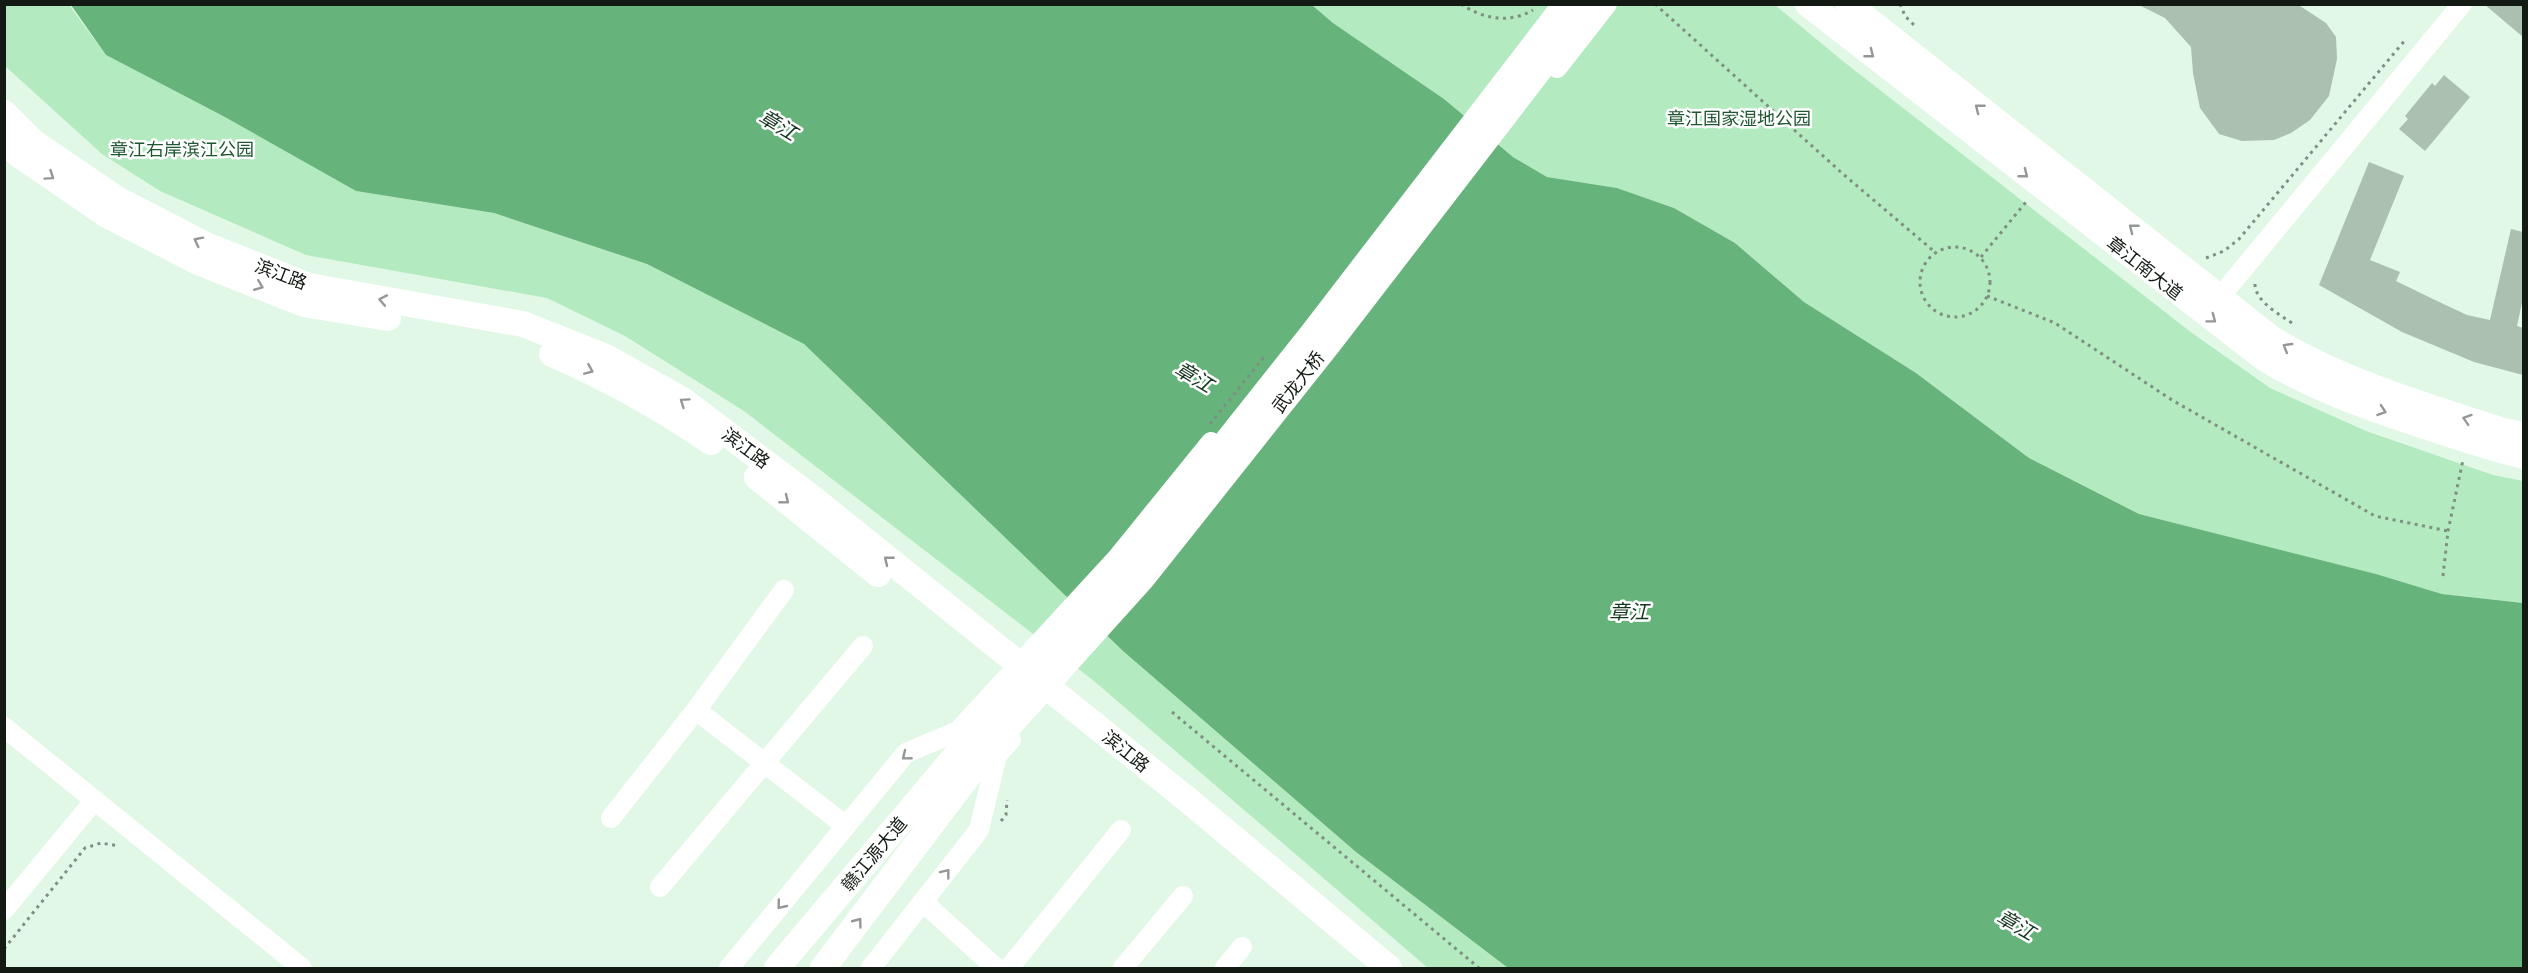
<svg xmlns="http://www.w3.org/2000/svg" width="2528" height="973" viewBox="0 0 2528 973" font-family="'Work Sans','Noto Sans SC',sans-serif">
<rect width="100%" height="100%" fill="#e1f8e6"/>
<!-- green -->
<g fill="#b3eabf">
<polygon points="5,5 69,5 106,55 223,116 356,191 494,213 647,264 804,344 1123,651 1356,852 1508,968 1428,968 1094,681 744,411 625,336 547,298 306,255 160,191 102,154 5,66"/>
<polygon points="1312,5 1775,5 1844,62 2192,333 2270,388 2366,431 2493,475 2523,481 2523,603 2442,594 2376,574 2139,514 2029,458 1916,373 1804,302 1735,243 1674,208 1617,188 1547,177 1513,157 1444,99 1333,23"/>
</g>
<!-- water -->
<polygon fill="#66b37b" points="71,5 1312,5 1333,23 1444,99 1513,157 1547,177 1617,188 1674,208 1735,243 1804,302 1916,373 2029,458 2139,514 2376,574 2442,594 2523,603 2523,968 1508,968 1356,852 1123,651 804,344 647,264 494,213 356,191 223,116 106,55"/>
<!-- building -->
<g fill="#abc0af">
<polygon points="2137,4 2297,4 2326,23 2336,37 2337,59 2329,96 2310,120 2291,133 2274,140 2242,141 2219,134 2200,108 2193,73 2191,47 2165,18"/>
<polygon points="2484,4 2523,4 2523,37"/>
<polygon points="2444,75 2470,97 2425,151 2399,129 2408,119 2405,116 2432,83 2435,86"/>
<polygon points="2369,162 2404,176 2370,260 2400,272 2396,281 2435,300 2467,315 2490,320 2511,229 2523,232 2523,298 2517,326 2523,328 2523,375 2474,362 2402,332 2319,285"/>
</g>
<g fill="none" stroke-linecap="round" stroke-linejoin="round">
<!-- path -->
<g stroke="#7f8f82" stroke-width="3" stroke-dasharray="3 4.5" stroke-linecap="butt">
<path d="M1461,4C1483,19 1509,24 1533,10"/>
<polyline points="1655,4 1843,174 1936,253"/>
<polyline points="1900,4 1905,16 1916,27"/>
<circle cx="1955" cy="282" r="35"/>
<polyline points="1981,257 2026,202"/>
<polyline points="2206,258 2224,251 2239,239 2406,39"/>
<path d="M2255,284C2255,302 2282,316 2295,325"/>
<polyline points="1987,296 2055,323 2172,400 2375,516 2448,531"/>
<polyline points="1210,424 1264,357"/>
<polyline points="2443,576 2448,531 2463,460"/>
<polyline points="1172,712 1479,968"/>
<polyline points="1001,821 1006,815 1007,800"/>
<polyline points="4,949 85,848 101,843 119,846"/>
</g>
<!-- minor -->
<g stroke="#fff" stroke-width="20">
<polyline points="1557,68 1607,4"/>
<polyline points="2220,297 2462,4"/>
<polyline points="696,710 846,826"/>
<polyline points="4,727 302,968"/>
<polyline points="611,818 696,710 784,590"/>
<polyline points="660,887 863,646"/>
<polyline points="923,902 996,968"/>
<polyline points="4,910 94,801"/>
<polyline points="729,968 906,753 958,731 1117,558 1211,442"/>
<polyline points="871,968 979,830 997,755 1011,740"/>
<polyline points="1009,968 1121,830"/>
<polyline points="1123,968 1183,896"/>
<polyline points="1225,968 1242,947"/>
</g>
<!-- major -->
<g stroke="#fff" stroke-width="26">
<path d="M1808,4L2264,358C2313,388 2367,407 2421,425C2455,436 2489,448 2524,456"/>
<path d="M1848,4L2272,339C2344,382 2423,405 2503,431L2524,435"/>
<polyline points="4,113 33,142 117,199 206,245 309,286 523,324 606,357 681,399 811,497 1188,800 1389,968"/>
<polyline points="4,140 18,154 107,215 198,262 304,304 388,318"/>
<path d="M552,354C608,378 660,407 711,442"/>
<polyline points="757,477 878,574"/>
<polyline points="777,968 970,739 1129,565 1313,333 1566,4"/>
<polyline points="823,968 990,747 1143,577 1329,343 1590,4"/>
</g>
</g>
<!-- one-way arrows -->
<defs><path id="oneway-chevron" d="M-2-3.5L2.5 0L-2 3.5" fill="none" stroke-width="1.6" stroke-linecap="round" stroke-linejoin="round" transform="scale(1.5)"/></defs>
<g stroke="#949895">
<use href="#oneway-chevron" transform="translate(1870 54) rotate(38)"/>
<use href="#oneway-chevron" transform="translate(1979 108) rotate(-142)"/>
<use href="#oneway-chevron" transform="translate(2024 174) rotate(38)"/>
<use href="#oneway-chevron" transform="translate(50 176) rotate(34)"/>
<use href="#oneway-chevron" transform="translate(2133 228) rotate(-142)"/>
<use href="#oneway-chevron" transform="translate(198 241) rotate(-153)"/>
<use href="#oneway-chevron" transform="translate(259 286) rotate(22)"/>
<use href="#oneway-chevron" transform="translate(383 300) rotate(-169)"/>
<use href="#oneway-chevron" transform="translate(2212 319) rotate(37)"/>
<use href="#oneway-chevron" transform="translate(2287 347) rotate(-149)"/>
<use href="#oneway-chevron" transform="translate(589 370) rotate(23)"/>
<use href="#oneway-chevron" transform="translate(684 402) rotate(-145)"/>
<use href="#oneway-chevron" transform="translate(2382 411) rotate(19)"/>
<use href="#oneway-chevron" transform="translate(2467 419) rotate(-162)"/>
<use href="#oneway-chevron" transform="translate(785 500) rotate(39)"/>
<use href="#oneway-chevron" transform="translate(888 560) rotate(-141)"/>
<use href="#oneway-chevron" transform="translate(906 756) rotate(141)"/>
<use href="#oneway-chevron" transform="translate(946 873) rotate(-52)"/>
<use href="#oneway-chevron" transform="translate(781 905) rotate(129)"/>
<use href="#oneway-chevron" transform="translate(858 922) rotate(-53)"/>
</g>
<g text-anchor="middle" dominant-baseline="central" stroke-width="5" stroke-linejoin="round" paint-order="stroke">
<!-- park labels -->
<g font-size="18" fill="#1f5731" stroke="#fff">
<text x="1739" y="118">章江国家湿地公园</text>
<text x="182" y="149">章江右岸滨江公园</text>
</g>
<!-- street labels -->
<g font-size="18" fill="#121a13" stroke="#fff">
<text transform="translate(2145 268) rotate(38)">章江南大道</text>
<text transform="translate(281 274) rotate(21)">滨江路</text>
<text transform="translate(1298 382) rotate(-52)">武龙大桥</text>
<text transform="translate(746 448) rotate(37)">滨江路</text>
<text transform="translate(1126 751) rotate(39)">滨江路</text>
<text transform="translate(874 854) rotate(-50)">赣江源大道</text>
</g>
<!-- water labels -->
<g font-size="20" font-style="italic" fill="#15361f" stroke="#fff">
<text transform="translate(778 125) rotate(31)">章江</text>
<text transform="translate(1194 377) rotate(31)">章江</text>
<text x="1629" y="612">章江</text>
<text transform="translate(2016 925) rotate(30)">章江</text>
</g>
</g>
<!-- border -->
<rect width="2528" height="973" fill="none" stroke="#121a13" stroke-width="12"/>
</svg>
